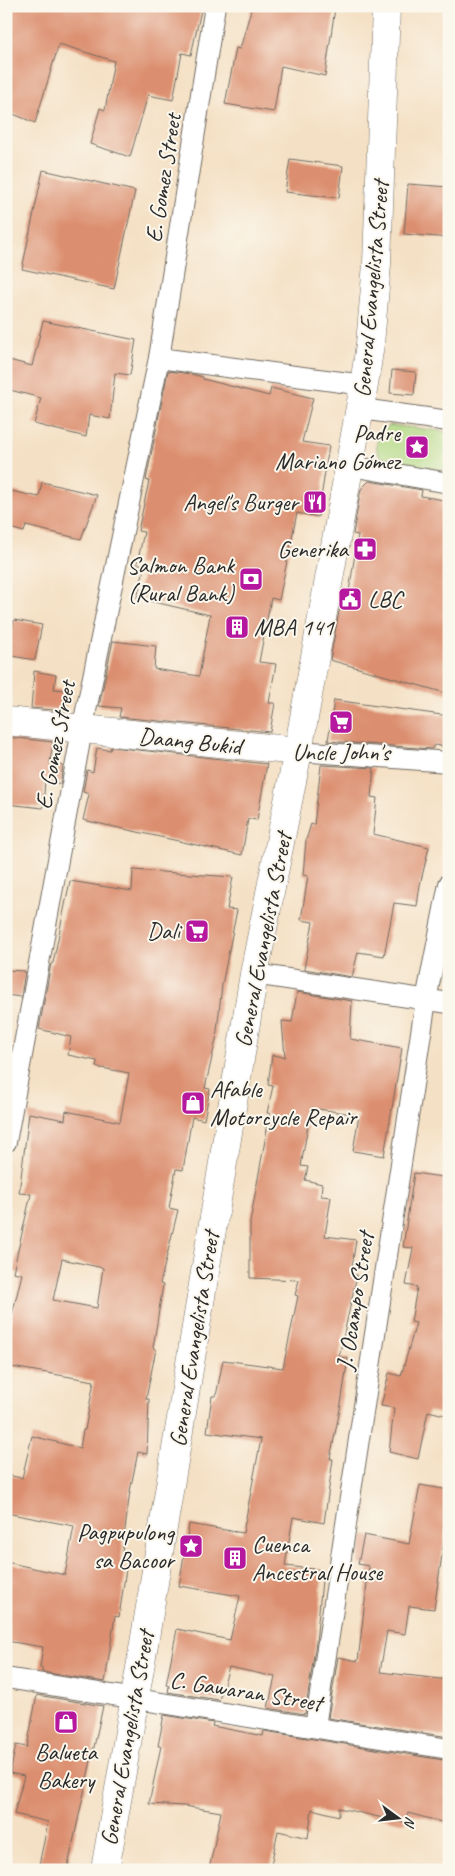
<svg xmlns="http://www.w3.org/2000/svg" width="455" height="1876" viewBox="0 0 455 1876" font-family="Caveat,sans-serif">
<rect width="100%" height="100%" fill="#fbf7ec"/>
<filter id="ink" filterUnits="userSpaceOnUse"><feTurbulence type="fractalNoise" baseFrequency=".02" numOctaves="2"/><feDisplacementMap in="SourceGraphic" scale="10" xChannelSelector="R" yChannelSelector="G"/><feConvolveMatrix kernelMatrix="1 2 1 2 8 2 1 2 1" color-interpolation-filters="sRGB"/></filter>
<filter id="wash" filterUnits="userSpaceOnUse"><feTurbulence type="fractalNoise" baseFrequency=".0096" numOctaves="4" result="noise"/><feDisplacementMap in="SourceGraphic" scale="20" xChannelSelector="R" yChannelSelector="G"/><feGaussianBlur stdDeviation="1.12" result="paint"/><feColorMatrix in="noise" values="0 0 0 0 0 0 0 0 0 0 0 0 0 0 0 0 0 1.4 0 .05"/><feComposite in="paint" operator="in"/></filter>
<g filter="url(#wash)">
<rect width="100%" height="100%" fill="#f4e0c4"/>
<!-- green -->
<path fill="#b0d882" stroke="#6e8256" d="M390,425L449,432V471L391,463C370,455 374,436 390,425Z"/>
<g id="blocks">
<!-- building -->
<g fill="#dc8f6f" fill-rule="evenodd">
<polygon points="6,6 202,6 191,55 182,53 173,100 148,95 130,157 90,144 100,108 105,110 114,61 59,44 35,123 6,111"/>
<polygon points="252,6 323,6 335,8 325,76 281,66 274,112 225,104 236,48 240,49"/>
<polygon points="290,159 343,166 339,198 285,192"/>
<polygon points="43,170 135,191 114,289 22,269"/>
<polygon points="408,184 449,187 449,238 404,234"/>
<polygon points="43,321 136,340 130,375 115,373 110,419 89,415 86,437 34,424 41,398 6,389 6,372 9,360 32,366"/>
<polygon points="392,370 416,372 414,395 390,393"/>
<polygon points="168,371 191,374 203,377 203,379 269,396 271,388 313,398 302,442 329,446 318,517 297,513 279,600 271,598 259,662 276,664 269,703 275,703 270,732 119,717 121,708 99,706 113,641 156,646 154,669 199,676 210,615 137,598 145,565 137,564 144,532 138,531 149,481 146,480"/>
<polygon points="369,481 422,490 421,496 449,501 449,694 330,660 343,590 349,592 358,535 353,534 361,489"/>
<polygon points="42,482 97,495 81,539 26,526 24,532 6,527 6,490 39,497"/>
<polygon points="14,620 42,625 35,660 6,655 6,627 12,628"/>
<polygon points="34,671 56,675 54,689 66,690 65,711 31,708"/>
<polygon points="334,700 449,716 449,747 434,745 432,749 328,741"/>
<polygon points="6,737 53,742 50,763 63,766 60,784 45,779 43,808 6,804"/>
<polygon points="111,747 267,764 257,820 248,819 242,855 83,820 89,794 83,792 87,770 93,772 97,748 110,750"/>
<polygon points="321,765 374,768 371,797 377,798 373,834 429,847 420,885 417,906 394,903 384,956 358,952 352,977 304,969 313,922 301,920 308,876 303,875 306,840 311,824 314,825"/>
<path d="M133,870L233,877L227,909L237,910L222,985L216,1040L205,1088L210,1089L204,1120L192,1117L183,1170L176,1169L169,1208L178,1210L160,1284L163,1285L153,1348L156,1349L146,1399H149L147,1454L138,1452L130,1491L120,1568L126,1569L119,1617L115,1616L105,1682L42,1672V1668H40L43,1647L6,1641V1562L65,1575L74,1526L6,1513V1475L22,1478L32,1436L80,1448L83,1430H85L94,1381L6,1366V1322L10,1323L22,1274L13,1272L31,1194L19,1193L29,1113L65,1120L66,1111L120,1122L129,1073L96,1067L97,1061L68,1055L71,1037L39,1029L51,964L53,963L70,881L132,891ZM62,1259L103,1268L97,1308L53,1300Z"/>
<polygon points="6,970 25,971 21,997 6,995"/>
<polygon points="297,992 352,1001 350,1039 402,1048 384,1156 353,1151 359,1115 311,1108 301,1166 308,1167 305,1180 322,1184 321,1196 331,1197 325,1236 356,1240 351,1274 357,1275 339,1357 348,1358 341,1404 330,1459 333,1459 324,1523 293,1517 285,1566 323,1570 316,1642 305,1714 268,1708 275,1677 229,1667 219,1700 168,1692 169,1686 166,1685 177,1629 230,1640 240,1596 179,1586 189,1524 243,1533 261,1439 207,1432 212,1396 216,1396 223,1360 283,1368 298,1296 295,1295 299,1280 250,1278 250,1222 270,1113 267,1113 273,1086 268,1085 272,1055 285,1057 282,1021 292,1022"/>
<polygon points="414,1173 449,1178 449,1342 444,1379 449,1380 449,1416 428,1411 418,1459 389,1452 394,1408 381,1406 389,1373 401,1376 416,1323 411,1322 417,1287 406,1285 413,1248 403,1247"/>
<polygon points="420,1485 449,1490 449,1528 446,1528 434,1609 409,1606 405,1634 387,1631 380,1672 449,1680 449,1737 328,1718 338,1657 358,1661 369,1566 358,1564 364,1535 409,1544"/>
<polygon points="37,1695 103,1706 67,1870 38,1870 48,1822 14,1814 24,1776 10,1773 16,1745 27,1747"/>
<polygon points="164,1715 213,1723 212,1726 263,1736 264,1731 449,1761 449,1824 408,1813 405,1823 339,1808 339,1816 312,1809 308,1838 278,1831 270,1870 209,1870 221,1812 184,1806 149,1804 161,1746 158,1746"/>
</g>
</g>
</g>
<g filter="url(#ink)">
<use href="#blocks" fill-opacity="0" stroke="#716a61" stroke-width="1"/>
<g fill="none" stroke-linecap="round" stroke-linejoin="round">
<!-- street casing -->
<g stroke="#716a61" stroke-width="22">
<g id="street">
<polyline points="159,358 364,385"/>
<polyline points="361,409 449,421"/>
<polyline points="351,466 449,483"/>
<polyline points="298,751 449,762"/>
<polyline points="254,974 449,1003"/>
<polyline points="6,1142 82,730 159,358 215,6"/>
<polyline points="6,1678 449,1749"/>
<polyline points="315,1727 426,1000 449,884"/>
</g>
</g>
<!-- secondary casing -->
<g stroke="#716a61" stroke-width="29">
<g id="secondary">
<polyline points="6,721 298,751"/>
<polyline points="105,1870 140,1668 254,974 298,751 364,385 370,344 377,264 386,6"/>
</g>
</g>
<!-- street -->
<use href="#street" stroke="#fff" stroke-width="20"/>
<!-- secondary -->
<use href="#secondary" stroke="#fff" stroke-width="28"/>
</g>
</g>
<!-- icons -->
<defs>
<g id="sight-square" transform="scale(1.25)"><rect x="-9" y="-9" width="18" height="18" rx="4" fill="#b5179e" stroke="#fbf7ec"/><path d="M0-6L1.8-2.2L6-1.7L2.9 1.2L3.7 5.4L0 3.3L-3.7 5.4L-2.9 1.2L-6-1.7L-1.8-2.2Z" fill="#fff"/></g>
<g id="restaurant-square" transform="scale(1.25)"><rect x="-9" y="-9" width="18" height="18" rx="4" fill="#b5179e" stroke="#fbf7ec"/><path d="M-5-6h1v4h1v-4h1v4h1v-4h1v5L-1.5 .5V6h-2V.5L-5-1ZM5-6V6H3V1.5H1.5Q1.5-4 5-6Z" fill="#fff"/></g>
<g id="pharmacy-square" transform="scale(1.25)"><rect x="-9" y="-9" width="18" height="18" rx="4" fill="#b5179e" stroke="#fbf7ec"/><path d="M-2-6h4v4h4v4h-4v4h-4v-4h-4v-4h4Z" fill="#fff"/></g>
<g id="bank-square" transform="scale(1.25)"><rect x="-9" y="-9" width="18" height="18" rx="4" fill="#b5179e" stroke="#fbf7ec"/><path d="M-6-4H6V4H-6ZM0-2.3a2.3 2.3 0 1 0 0 4.6a2.3 2.3 0 1 0 0-4.6Z" fill="#fff"/></g>
<g id="civic-square" transform="scale(1.25)"><rect x="-9" y="-9" width="18" height="18" rx="4" fill="#b5179e" stroke="#fbf7ec"/><path d="M-.6-6.5H3V-4.5H.6V-3L4-1V1h2V6H-6V1h2V-1L-.6-3ZM-1.2 2.5V6h2.4V2.5Z" fill="#fff"/></g>
<g id="building-square" transform="scale(1.25)"><rect x="-9" y="-9" width="18" height="18" rx="4" fill="#b5179e" stroke="#fbf7ec"/><path d="M-4-6H4V6H1V3H-1V6H-4ZM-2.5-4.3h1.7v1.8h-1.7ZM.8-4.3h1.7v1.8H.8ZM-2.5-1h1.7V.8h-1.7ZM.8-1h1.7V.8H.8Z" fill="#fff"/></g>
<g id="supermarket-square" transform="scale(1.25)"><rect x="-9" y="-9" width="18" height="18" rx="4" fill="#b5179e" stroke="#fbf7ec"/><path d="M-6-5.5h2.5l.6 2H6L4.5 2H-2.5L-4.4-4H-6ZM-1.5 3.2a1.3 1.3 0 1 0 .1 0ZM3 3.2a1.3 1.3 0 1 0 .1 0Z" fill="#fff"/></g>
<g id="shop-square" transform="scale(1.25)"><rect x="-9" y="-9" width="18" height="18" rx="4" fill="#b5179e" stroke="#fbf7ec"/><path d="M-5-2.5h2.3a2.7 3.5 0 0 1 5.4 0H5L5.5 6h-11ZM-1.5-2.5h3a1.5 2.3 0 0 0-3 0Z" fill="#fff"/></g>
</defs>
<g fill-rule="evenodd">
<use href="#sight-square" x="417" y="447"/>
<use href="#restaurant-square" x="315" y="502"/>
<use href="#pharmacy-square" x="365" y="549"/>
<use href="#bank-square" x="251" y="579"/>
<use href="#civic-square" x="350" y="599"/>
<use href="#building-square" x="237" y="627"/>
<use href="#supermarket-square" x="341" y="722"/>
<use href="#supermarket-square" x="197" y="931"/>
<use href="#shop-square" x="193" y="1103"/>
<use href="#sight-square" x="191" y="1546"/>
<use href="#building-square" x="235" y="1558"/>
<use href="#shop-square" x="66" y="1722"/>
</g>
<g text-anchor="middle" dominant-baseline="central" stroke-width="4" stroke-linejoin="round" paint-order="stroke">
<!-- street labels -->
<g font-size="24" fill="#2b2b2b" stroke="#fbf7ec">
<text transform="translate(163 178) rotate(-81)">E. Gomez Street</text>
<text transform="translate(371 289) rotate(-85)">General Evangelista Street</text>
<text transform="translate(190 741) rotate(6)">Daang Bukid</text>
<text transform="translate(55 745) rotate(-79)">E. Gomez Street</text>
<text transform="translate(263 940) rotate(-79)">General Evangelista Street</text>
<text transform="translate(355 1301) rotate(-81)">J. Ocampo Street</text>
<text transform="translate(194 1339) rotate(-81)">General Evangelista Street</text>
<text transform="translate(246 1691) rotate(9)">C. Gawaran Street</text>
<text transform="translate(127 1738) rotate(-80)">General Evangelista Street</text>
</g>
<!-- poi labels -->
<g font-size="24" fill="#2b2b2b" stroke="#fbf7ec" text-anchor="end">
<text x="400" y="433">Padre<tspan x="400" dy="28">Mariano Gómez</tspan></text>
<text x="298" y="502">Angel's Burger</text>
<text x="348" y="549">Generika</text>
<text x="234" y="565">Salmon Bank<tspan x="234" dy="28">(Rural Bank)</tspan></text>
<text x="368" y="599" text-anchor="start">LBC</text>
<text x="254" y="627" text-anchor="start">MBA 141</text>
<text x="341" y="752" text-anchor="middle">Uncle John's</text>
<text x="180" y="931">Dali</text>
<text x="210" y="1089" text-anchor="start">Afable<tspan x="210" dy="28">Motorcycle Repair</tspan></text>
<text x="174" y="1532">Pagpupulong<tspan x="174" dy="28">sa Bacoor</tspan></text>
<text x="252" y="1544" text-anchor="start">Cuenca<tspan x="252" dy="28">Ancestral House</tspan></text>
<text x="66" y="1752" text-anchor="middle">Balueta<tspan x="66" dy="28">Bakery</tspan></text>
</g>
</g>
<!-- margin -->
<rect width="455" height="1876" fill="none" stroke="#fbf7ec" stroke-width="25"/>
<!-- north arrow -->
<g transform="translate(398 1818) rotate(105)" stroke="#fbf7ec" stroke-width="4" paint-order="stroke">
<path d="M0-4L9 19L0 12L-9 19Z" fill="#2b2b2b"/>
<text y="-8" font-size="14" font-weight="bold" text-anchor="middle" fill="#2b2b2b">N</text>
</g>
</svg>
